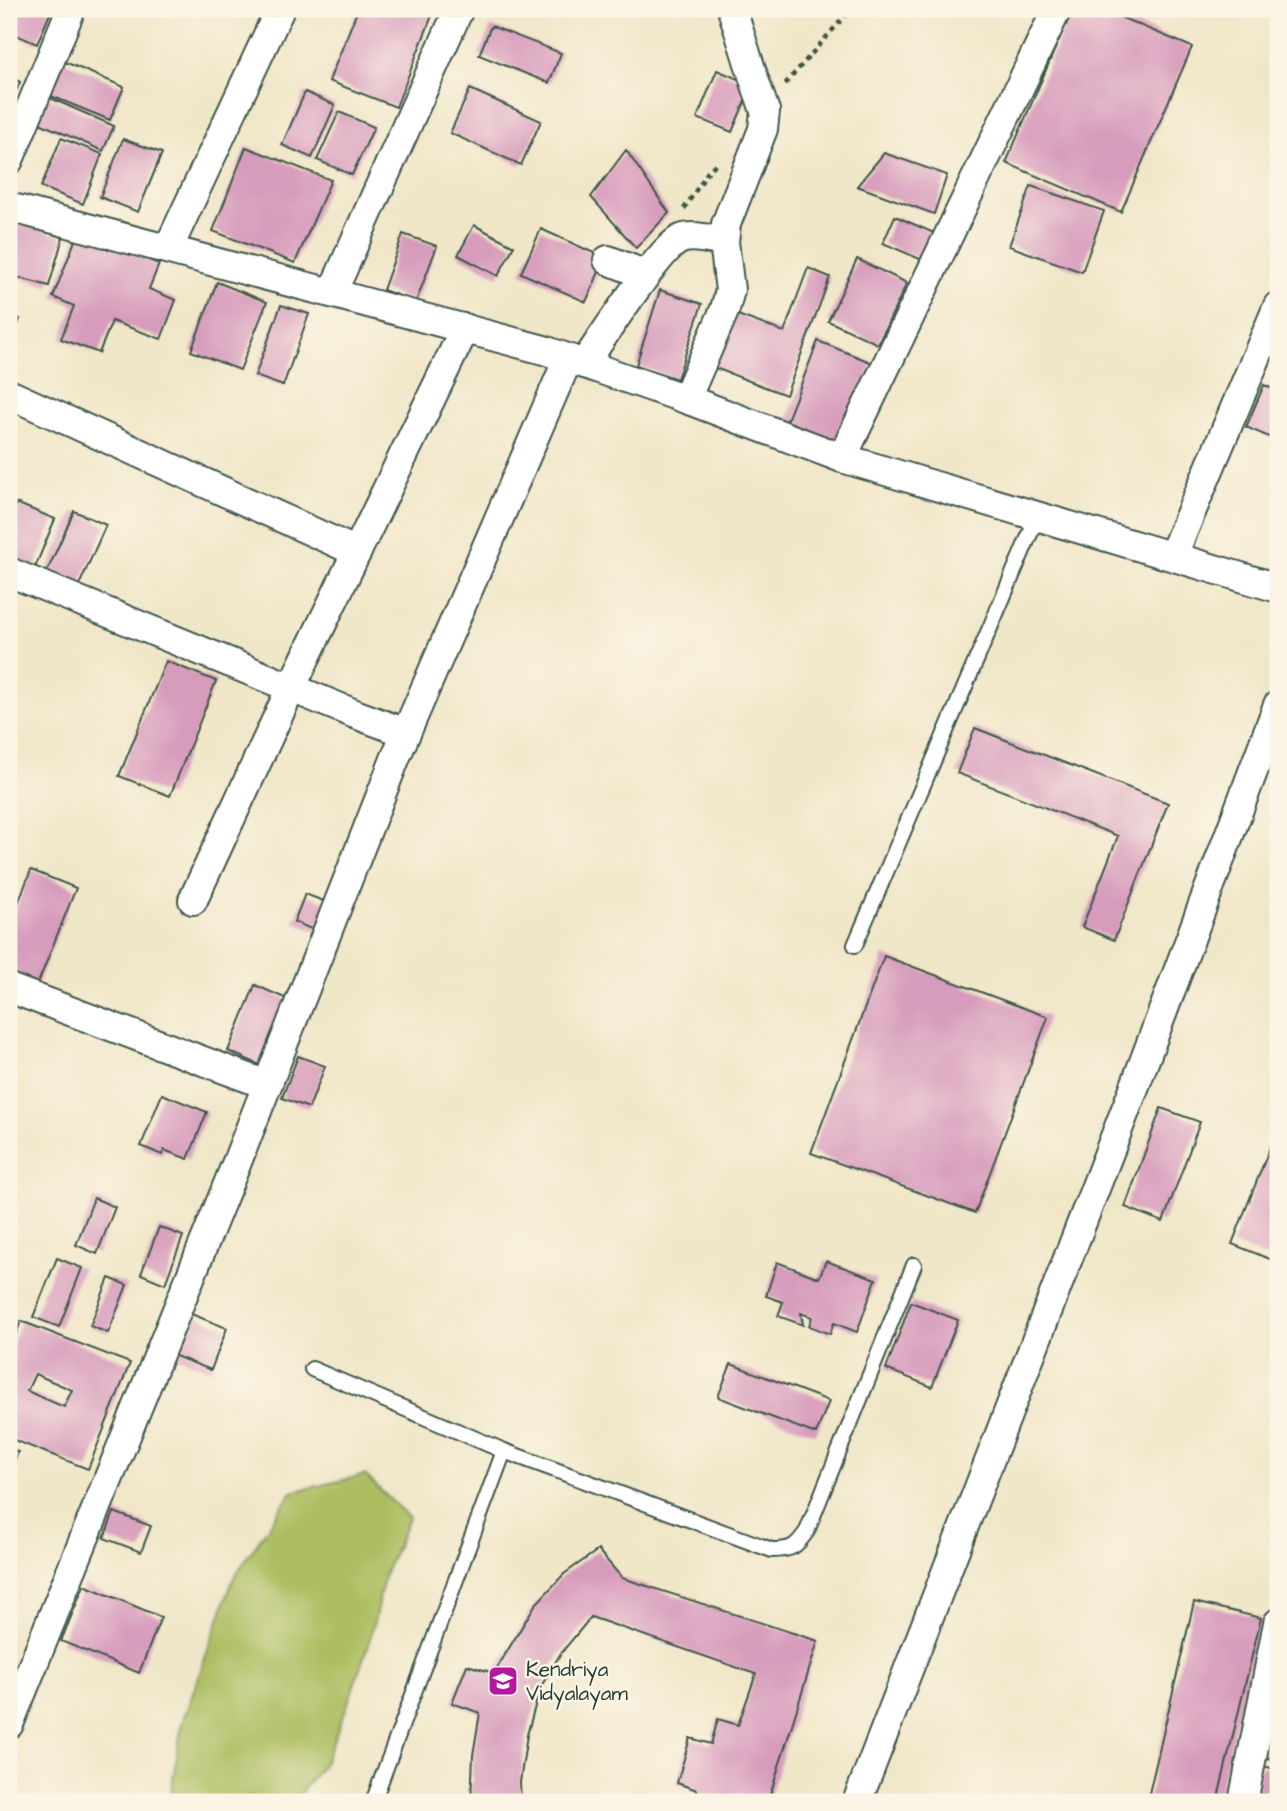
<svg xmlns="http://www.w3.org/2000/svg" width="1287" height="1811" viewBox="0 0 1287 1811" font-family="'Architects Daughter',sans-serif">
<rect width="100%" height="100%" fill="#fcf5e5"/>
<filter id="ink" filterUnits="userSpaceOnUse"><feTurbulence type="fractalNoise" baseFrequency=".0143" numOctaves="2"/><feDisplacementMap in="SourceGraphic" scale="14" xChannelSelector="R" yChannelSelector="G"/><feConvolveMatrix kernelMatrix="1 2 1 2 8 2 1 2 1" color-interpolation-filters="sRGB"/></filter>
<filter id="wash" filterUnits="userSpaceOnUse"><feTurbulence type="fractalNoise" baseFrequency=".00686" numOctaves="4" result="noise"/><feDisplacementMap in="SourceGraphic" scale="28" xChannelSelector="R" yChannelSelector="G"/><feGaussianBlur stdDeviation="1.57" result="paint"/><feColorMatrix in="noise" values="0 0 0 0 0 0 0 0 0 0 0 0 0 0 0 0 0 1.4 0 .05"/><feComposite in="paint" operator="in"/></filter>
<g filter="url(#wash)">
<rect width="100%" height="100%" fill="#f0e6c8"/>
<!-- green -->
<polygon fill="#adbe62" stroke="#667e4b" stroke-width="2" points="365,1475 409,1518 385,1573 370,1639 347,1706 324,1763 294,1801 291,1802 187,1802 171,1791 182,1723 234,1577 292,1492"/>
<g id="blocks">
<!-- building -->
<g fill="#d79bbc" fill-rule="evenodd">
<polygon points="9,9 52,9 37,44 9,32"/>
<polygon points="358,9 428,9 433,13 396,107 329,81"/>
<polygon points="533,9 562,9 560,16"/>
<polygon points="1072,9 1101,9 1192,47 1121,212 1006,163"/>
<polygon points="491,26 561,53 549,83 479,55"/>
<polygon points="58,59 124,87 110,120 44,93"/>
<polygon points="717,70 752,85 732,132 697,118"/>
<polygon points="9,76 20,82 9,107"/>
<polygon points="470,89 541,121 521,165 450,133"/>
<polygon points="305,92 335,105 312,158 282,145"/>
<polygon points="46,96 114,126 103,151 35,121"/>
<polygon points="339,112 374,127 352,175 317,160"/>
<polygon points="61,138 102,154 83,204 41,187"/>
<polygon points="123,139 162,153 138,212 100,197"/>
<polygon points="246,147 331,180 295,263 213,231"/>
<polygon points="626,150 669,213 636,248 591,197"/>
<polygon points="884,153 947,175 934,214 857,186"/>
<polygon points="1031,186 1104,211 1082,272 1009,246"/>
<polygon points="895,216 934,233 922,260 883,243"/>
<polygon points="13,222 63,237 49,286 9,275 9,236"/>
<polygon points="474,225 514,246 498,276 458,255"/>
<polygon points="541,229 605,258 586,302 521,273"/>
<polygon points="78,233 159,264 149,289 176,300 161,339 112,321 99,353 61,339 74,306 53,297"/>
<polygon points="403,234 437,246 416,302 383,290"/>
<polygon points="857,259 907,283 878,344 828,321"/>
<polygon points="808,268 830,277 786,395 715,368 735,314 784,332"/>
<polygon points="217,282 267,302 240,370 191,351"/>
<polygon points="660,290 702,304 677,379 636,365"/>
<polygon points="281,305 309,314 283,386 255,376"/>
<polygon points="9,314 20,319 9,346"/>
<polygon points="818,341 873,363 839,451 784,428"/>
<polygon points="1264,385 1278,391 1278,441 1246,427"/>
<polygon points="16,503 55,519 32,575 9,566 9,521"/>
<polygon points="74,511 106,525 77,590 45,576"/>
<polygon points="166,661 216,681 170,796 119,776"/>
<polygon points="975,728 1168,803 1114,940 1082,927 1118,836 957,773"/>
<polygon points="31,870 76,888 36,988 9,977 9,926"/>
<polygon points="305,894 332,904 321,933 294,922"/>
<polygon points="884,956 1048,1017 975,1213 811,1153"/>
<polygon points="255,985 294,1002 267,1068 228,1051"/>
<polygon points="298,1056 325,1066 309,1108 282,1098"/>
<polygon points="162,1094 207,1112 188,1159 164,1150 162,1155 141,1146"/>
<polygon points="1161,1108 1200,1122 1163,1222 1125,1207"/>
<polygon points="1278,1127 1278,1258 1277,1262 1232,1244"/>
<polygon points="94,1198 115,1207 97,1254 76,1245"/>
<polygon points="159,1227 183,1236 165,1284 141,1274"/>
<polygon points="57,1258 82,1268 59,1327 33,1317"/>
<polygon points="826,1261 876,1279 857,1332 834,1323 830,1334 809,1326 812,1317 801,1313 803,1325 778,1316 783,1302 766,1296 777,1262 819,1278"/>
<polygon points="109,1278 127,1285 108,1333 90,1326"/>
<polygon points="911,1302 958,1320 932,1387 886,1369"/>
<polygon points="186,1312 227,1328 211,1370 170,1354"/>
<path d="M21,1321L130,1363L88,1469L9,1438V1353ZM35,1374L72,1390L64,1407L27,1391Z"/>
<polygon points="731,1364 829,1401 816,1434 718,1397"/>
<polygon points="9,1449 18,1452 9,1475"/>
<polygon points="114,1512 151,1526 141,1552 104,1538"/>
<polygon points="598,1550 622,1578 818,1641 768,1802 694,1802 697,1790 677,1783 690,1738 711,1744 718,1719 738,1725 756,1674 591,1617 561,1653 540,1688 527,1735 520,1782 521,1802 471,1802 473,1755 480,1713 452,1703 467,1665 494,1673 535,1605 564,1574"/>
<polygon points="84,1585 161,1617 139,1673 61,1641"/>
<polygon points="1194,1602 1261,1618 1217,1802 1147,1802"/>
<polygon points="1269,1726 1278,1727 1278,1760 1263,1757"/>
<polygon points="1261,1766 1278,1769 1278,1800 1255,1796"/>
</g>
</g>
</g>
<g filter="url(#ink)">
<use href="#blocks" fill-opacity="0" stroke="#3e564a" stroke-width="2"/>
<g fill="none" stroke-linecap="round" stroke-linejoin="round">
<!-- service casing -->
<g stroke="#3e564a" stroke-width="18">
<g id="service">
<polyline points="855,945 1038,515"/>
<path d="M312,1369L504,1451L772,1550C792,1550 796,1547 807,1531L914,1265"/>
<polyline points="373,1802 504,1451"/>
</g>
</g>
<!-- minor casing -->
<g stroke="#3e564a" stroke-width="32">
<g id="minor">
<polyline points="732,9 754,79"/>
<polyline points="9,160 71,9"/>
<polyline points="9,207 544,350 686,399 842,458 1278,588"/>
<polyline points="168,249 280,9"/>
<polyline points="608,260 646,275"/>
<polyline points="332,293 459,9"/>
<path d="M584,364C600,341 660,247 681,239C694,234 711,240 724,242"/>
<polyline points="9,394 357,552"/>
<polyline points="686,399 725,309 730,290 724,242 726,224 763,129 765,111"/>
<polyline points="842,458 1057,9"/>
<polyline points="1173,555 1278,306"/>
<polyline points="9,572 355,714 406,733"/>
<polyline points="193,900 291,688 465,328"/>
<polyline points="9,988 267,1085"/>
<polyline points="9,1724 237,1162 397,754 568,359"/>
<polyline points="857,1802 1136,1083 1278,705"/>
<polyline points="1243,1802 1278,1623"/>
</g>
</g>
<!-- path -->
<g stroke="#3e564a" stroke-width="4.5" stroke-dasharray="5 5" stroke-linecap="butt">
<polyline points="785,84 851,9"/>
<polyline points="684,209 707,173 717,162"/>
</g>
<!-- service -->
<use href="#service" stroke="#fff" stroke-width="14"/>
<!-- minor -->
<use href="#minor" stroke="#fff" stroke-width="28"/>
<!-- minor-bridge casing -->
<g stroke="#3e564a" stroke-width="32" stroke-linecap="butt">
<polyline id="minor-bridge" points="754,79 765,111"/>
</g>
<!-- minor-bridge -->
<use href="#minor-bridge" stroke="#fff" stroke-width="28"/>
</g>
</g>
<!-- icons -->
<defs>
<g id="school-square" transform="scale(1.575)"><rect x="-9" y="-9" width="18" height="18" rx="4" fill="#b5179e" stroke="#fcf5e5"/><path d="M0-5L7-2L0 1L-7-2ZM-4 1L0 2.5L4 1V4Q0 6-4 4Z" fill="#fff"/></g>
</defs>
<g fill-rule="evenodd">
<use href="#school-square" x="503" y="1681"/>
</g>
<g text-anchor="middle" dominant-baseline="central" stroke-width="5" stroke-linejoin="round" paint-order="stroke">
<!-- poi labels -->
<g font-size="21" fill="#1f3d34" stroke="#fcf5e5" text-anchor="start">
<text x="526" y="1669">Kendriya<tspan x="526" dy="24">Vidyalayam</tspan></text>
</g>
</g>
<!-- margin -->
<rect width="1287" height="1811" fill="none" stroke="#fcf5e5" stroke-width="35"/>
</svg>
